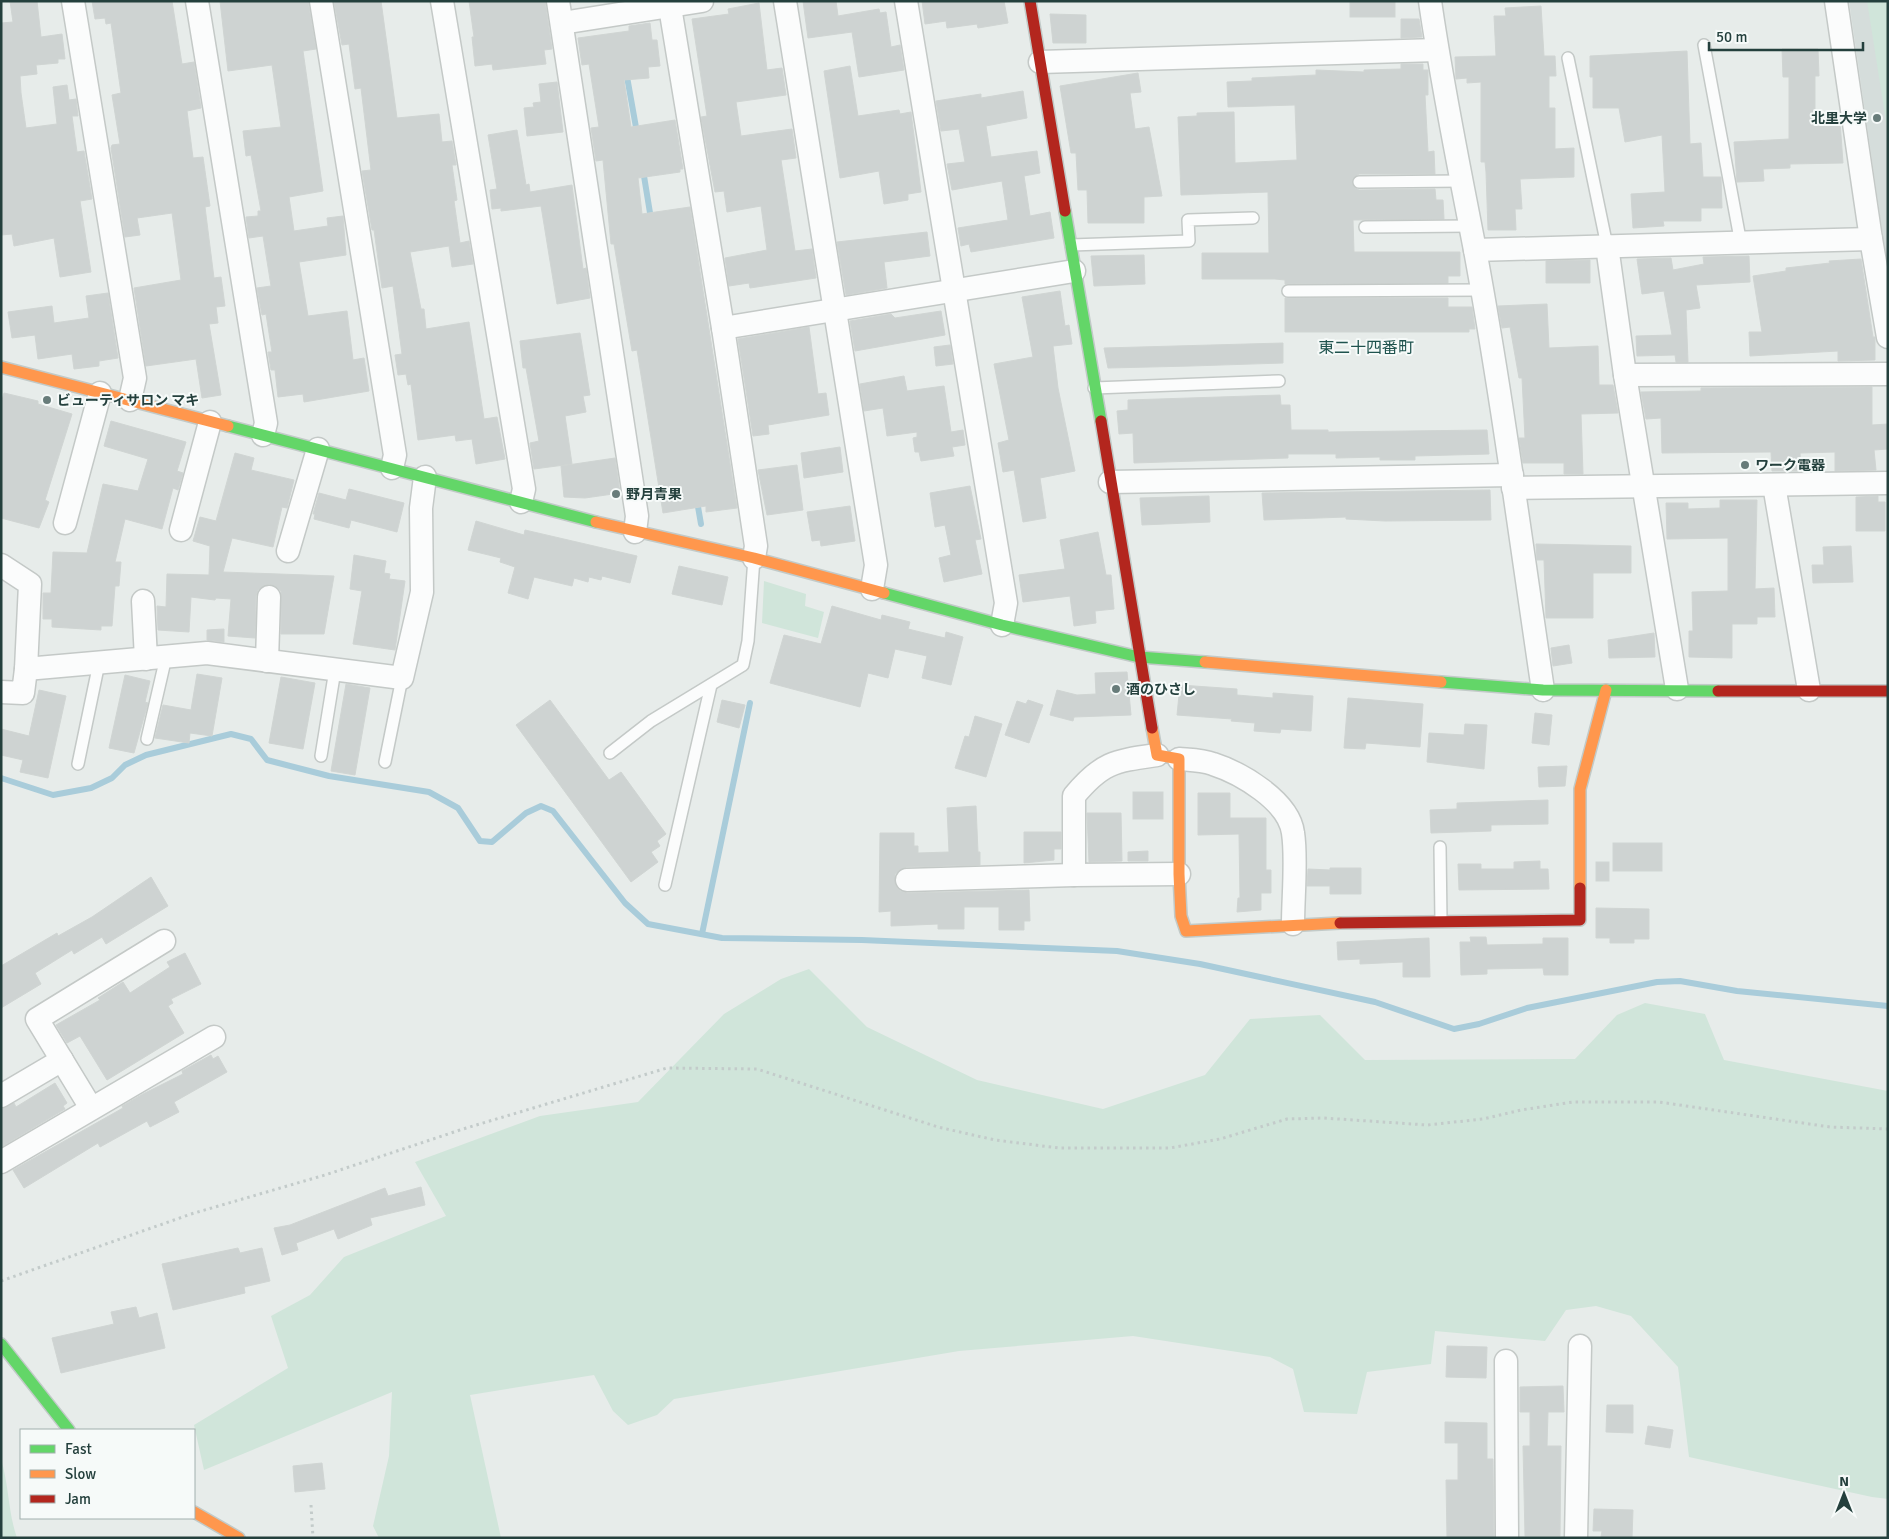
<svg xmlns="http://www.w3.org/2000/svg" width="1889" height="1539" viewBox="0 0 1889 1539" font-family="Signika,'Noto Sans JP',sans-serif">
<rect width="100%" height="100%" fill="#e7ecea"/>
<!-- built -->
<polygon fill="#d5dddb" points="1849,1 1888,1 1888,268 1883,236"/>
<!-- green -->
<g fill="#d0e5da">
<polygon points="1867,1 1888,1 1888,134"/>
<polygon points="764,581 806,594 805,606 824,612 818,638 762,623"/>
<polygon points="809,969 867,1027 977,1080 1103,1109 1205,1075 1250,1019 1320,1015 1365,1060 1575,1059 1617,1015 1645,1003 1705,1014 1724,1060 1888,1091 1888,1499 1872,1497 1689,1457 1678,1367 1631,1316 1596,1306 1566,1310 1545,1341 1435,1331 1431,1364 1367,1372 1357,1414 1304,1412 1293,1369 1270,1357 1133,1336 959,1351 674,1399 657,1415 628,1425 613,1411 594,1375 470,1395 501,1538 379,1538 373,1526 389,1456 392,1392 204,1470 194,1425 288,1368 271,1316 310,1295 344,1257 446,1216 415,1162 540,1116 638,1102 724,1014 781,979"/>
<path d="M1,1459C9,1485 8,1512 17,1538H1Z"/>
</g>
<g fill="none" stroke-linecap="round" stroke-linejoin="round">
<!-- stream -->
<g stroke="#a9ccda" stroke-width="6">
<polyline points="626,71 637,133"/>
<polyline points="643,170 651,219"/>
<polyline points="697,501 701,524"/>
<polyline points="1,778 53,795 91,788 112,778 125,765 146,755 231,734 251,739 267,760 329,776 429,792 458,808 480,841 492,842 526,813 541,806 553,811 625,903 648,924 722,938 862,940 1117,951 1200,964 1375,1002 1454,1029 1479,1024 1527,1008 1657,982 1680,981 1737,991 1888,1006"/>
<polyline points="702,934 750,703"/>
</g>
</g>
<!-- building -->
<g fill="#ced3d2" stroke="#d0d5d3">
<polygon points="10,1 37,1 41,37 62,34 65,59 58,59 58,63 36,65 37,74 20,76 21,93 26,128 57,124 53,87 67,85 69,100 76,99 78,116 72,116 77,152 84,151 92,199 80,201 91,272 60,277 54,238 14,246 12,234 1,235 1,23 13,22"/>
<polygon points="92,1 172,1 182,64 194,62 201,108 187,111 193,158 203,157 210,206 205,207 214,278 221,277 225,306 216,307 218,323 209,324 221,395 202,398 196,359 146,366 134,288 181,280 172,213 137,218 140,235 125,237 111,148 112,145 120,144 112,95 121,93 111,23 106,24 105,18 95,19"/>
<polygon points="220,1 308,1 316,49 303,51 323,191 289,197 294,231 328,226 327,218 343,216 346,255 299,262 308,316 347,311 353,360 364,358 369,391 304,402 303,394 278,397 275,370 271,370 268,352 272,352 266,314 262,315 257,288 271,286 263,236 249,238 246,217 258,216 258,211 261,211 251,155 246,156 243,131 281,127 272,65 228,71"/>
<polygon points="334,1 381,1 397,118 439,114 442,142 452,141 456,165 452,165 457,200 454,201 460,243 469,241 473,264 452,267 449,246 410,252 421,309 424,309 426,329 469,322 484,419 497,417 505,459 476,464 472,439 456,441 455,435 418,440 411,384 408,385 406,374 398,375 395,355 402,354 393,286 382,288 374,230 372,230 362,171 371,170 361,88 355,89 349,44 342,45"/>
<polygon points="469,1 545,1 552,49 544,50 546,64 493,70 492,64 475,66 472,37 474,37"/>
<polygon points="803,1 836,1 838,16 879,9 880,13 886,12 891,47 900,45 904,70 859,77 852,32 808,38"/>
<polygon points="922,1 1004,1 1008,23 978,28 977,24 947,28 946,21 925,24"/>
<rect x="1350" y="1" width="45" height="16"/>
<polygon points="759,3 767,70 782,68 786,95 736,102 741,136 792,129 796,158 781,160 795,251 812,249 816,278 750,288 749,283 729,286 725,258 767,250 761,206 727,212 724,191 715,192 701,117 707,116 692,19 729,14 728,9"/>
<polygon points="1541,6 1544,56 1555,56 1556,76 1549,76 1549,108 1555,108 1555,149 1574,148 1574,177 1520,179 1522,209 1515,209 1516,230 1488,230 1486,172 1485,162 1481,162 1481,82 1467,83 1467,78 1456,79 1455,57 1496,56 1494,16 1506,16 1505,8"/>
<polygon points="1050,14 1086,15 1086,43 1053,43"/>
<polygon points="1401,19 1419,19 1422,37 1401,38"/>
<polygon points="650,23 652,40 657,40 660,66 648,67 649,78 624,80 631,127 675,120 683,169 680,169 680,172 638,178 642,214 690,207 737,508 706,512 706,506 663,513 637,350 632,351 614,244 611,244 603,160 596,161 591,128 599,127 589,64 582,65 578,38 629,31 629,26"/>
<polygon points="1782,49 1818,49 1819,76 1815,76 1815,121 1840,121 1843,163 1790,164 1790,168 1763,169 1764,181 1737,182 1734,142 1789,139 1789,77 1783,77"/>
<polygon points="1687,51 1690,144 1701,143 1703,177 1721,177 1722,208 1701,208 1701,221 1663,221 1664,226 1633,228 1631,194 1665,192 1662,135 1625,142 1619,108 1593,108 1593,77 1590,77 1590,56"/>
<polygon points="1401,64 1423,64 1423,70 1428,70 1428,95 1425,95 1428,152 1434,151 1435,174 1359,174 1353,178 1352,183 1355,188 1359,190 1435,189 1436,200 1443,200 1444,219 1353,220 1354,252 1460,252 1460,276 1448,276 1448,283 1285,284 1285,280 1275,279 1202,279 1202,253 1269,253 1268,192 1181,195 1178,117 1197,116 1197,113 1234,112 1235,163 1297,160 1295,105 1228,107 1227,82 1252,81 1252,78 1316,75 1316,70 1364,72 1364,70 1401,69"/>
<polygon points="850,66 858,116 899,110 900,114 911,112 921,192 908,194 908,200 884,204 879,171 840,178 824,71"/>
<polygon points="1138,73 1141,92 1130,93 1135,129 1149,127 1162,196 1144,197 1144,223 1088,223 1087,190 1078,190 1076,153 1071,153 1060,86"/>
<polygon points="557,82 563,132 527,136 524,108 534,107 533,103 541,102 539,84"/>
<polygon points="1023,91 1027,118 986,126 991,157 1037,151 1040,173 1024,176 1030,216 1050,212 1054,238 971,252 969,244 961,246 958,228 1008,220 1002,181 952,190 947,164 965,162 959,129 941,131 936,101 981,94 981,98"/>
<polygon points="517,130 526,185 529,184 530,192 572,185 583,269 586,268 590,298 557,304 541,206 501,211 501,208 492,209 490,190 497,189 488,135"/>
<polygon points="927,232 930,256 884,262 887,288 846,295 837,242"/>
<polygon points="1144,255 1145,284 1094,286 1091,256"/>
<polygon points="1749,256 1750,282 1696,285 1700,308 1686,310 1688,362 1676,362 1675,355 1637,356 1636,336 1672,335 1664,291 1642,294 1637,259 1671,258 1673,270 1704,264 1703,257"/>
<polygon points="1861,259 1873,337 1875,337 1875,360 1838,361 1838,351 1750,356 1749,332 1762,332 1753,276 1786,271 1786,268 1830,263 1829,261"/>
<polygon points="1590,260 1590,283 1546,283 1546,261"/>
<polygon points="1060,291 1065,326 1069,325 1072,344 1053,346 1058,388 1075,471 1040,478 1046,518 1023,522 1014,470 1003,472 998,443 1009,440 994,364 1033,357 1022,297"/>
<polygon points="108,293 118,358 99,361 99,366 74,369 72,354 38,359 35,335 12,338 8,312 52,306 54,323 89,318 86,296"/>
<polygon points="1285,298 1448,298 1448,307 1472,307 1475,329 1469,329 1469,332 1285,332"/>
<polygon points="1547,304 1549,348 1598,346 1599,385 1613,385 1618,413 1581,414 1583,474 1564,474 1564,463 1523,463 1519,438 1525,438 1522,378 1519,378 1510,327 1502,328 1498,306"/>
<polygon points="941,311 945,335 855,351 850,321 891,314 895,318"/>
<polygon points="809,327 818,394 826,393 829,415 768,425 769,434 753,436 738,339"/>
<polygon points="580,333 590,395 583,396 586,412 565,416 572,464 534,469 530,443 539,441 526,368 523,368 520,341"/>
<polygon points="1283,343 1283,363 1191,366 1108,368 1104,348"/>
<polygon points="950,345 953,364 936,366 934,347"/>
<polygon points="904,376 907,391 944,386 951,432 963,430 965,445 952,447 954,456 921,461 919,452 915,452 913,438 917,437 917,432 887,436 883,408 864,411 860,384"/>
<polygon points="1872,387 1872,425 1888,424 1888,449 1874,450 1876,470 1835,471 1835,452 1800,453 1801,471 1772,471 1771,452 1662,453 1661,418 1646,419 1641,392 1701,391 1701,388 1710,388"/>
<polygon points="4,393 38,401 38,404 72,414 45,500 49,502 39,528 1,518 1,404"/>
<polygon points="1280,395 1281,405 1290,405 1291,430 1328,430 1328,432 1487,430 1489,454 1415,456 1415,460 1380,460 1380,457 1336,458 1336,454 1288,454 1288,458 1134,463 1133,433 1119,434 1117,411 1128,410 1128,400"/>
<polygon points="111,421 186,442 177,471 183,473 178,490 173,488 162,529 125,519 115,562 121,562 119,586 115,586 112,626 101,626 101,630 52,627 52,619 43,619 43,593 51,593 53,552 87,553 103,484 138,491 148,459 104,446"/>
<polygon points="840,447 843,472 804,478 801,453"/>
<polygon points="235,453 254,458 251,470 294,480 287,508 282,507 273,547 232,538 223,572 334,576 324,634 281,634 281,591 275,586 269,584 258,590 256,596 255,638 228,636 231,599 216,598 215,600 191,597 189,632 158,630 157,606 166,607 167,574 209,575 210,546 193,541 200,517 216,521"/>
<polygon points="615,458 620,493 585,498 564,497 561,466"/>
<polygon points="797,465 803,510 767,515 758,470"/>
<polygon points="970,486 981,539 975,540 982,574 944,582 939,558 951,555 945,525 935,527 930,493"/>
<polygon points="349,489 404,503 397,532 351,520 349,528 314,519 315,514 313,514 319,493 346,500"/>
<polygon points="1490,490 1491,520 1385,521 1346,519 1346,517 1264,520 1262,493"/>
<polygon points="1209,496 1210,522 1142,525 1140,498"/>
<polygon points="1878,496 1878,502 1885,502 1885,531 1856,531 1856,497"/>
<polygon points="1720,500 1757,500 1755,589 1774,588 1775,617 1757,617 1757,624 1732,624 1732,658 1689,657 1689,631 1693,631 1692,592 1728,591 1728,538 1667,539 1666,503 1688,503 1688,509 1720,508"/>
<polygon points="850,506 855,541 821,546 820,540 812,541 807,512"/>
<polygon points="476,521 524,535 525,530 637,556 630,583 602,576 601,580 589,577 588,582 574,578 572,586 534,577 528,599 508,593 515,567 500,562 501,558 468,550"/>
<polygon points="1098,532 1106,575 1111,575 1114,609 1095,611 1096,623 1074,626 1070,596 1023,602 1019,575 1065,569 1060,540"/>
<polygon points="1536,544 1631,546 1631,573 1593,573 1593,618 1546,618 1544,560 1537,560"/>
<polygon points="1851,546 1853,582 1813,583 1812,565 1824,565 1823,547"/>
<polygon points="354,555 386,561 384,573 390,574 389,579 405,581 395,650 353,644 362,591 350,589"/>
<polygon points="679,566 728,577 722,605 672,594"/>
<polygon points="832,606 881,620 882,615 910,622 908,629 945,638 946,632 963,637 951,685 922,678 927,656 895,649 888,678 868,673 860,707 770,683 784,635 821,644"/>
<polygon points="224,629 224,642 207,640 207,630"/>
<polygon points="1654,633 1655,657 1609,658 1608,640"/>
<polygon points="1569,645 1572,663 1553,666 1551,648"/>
<polygon points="1127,672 1131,715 1074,717 1073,721 1050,715 1057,690 1077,695 1096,694 1095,673"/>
<polygon points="197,674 222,678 212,736 190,733 189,743 155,738 163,705 191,710"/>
<polygon points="125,675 150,681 145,702 148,703 134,753 109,748"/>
<polygon points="281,677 315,683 303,749 269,743"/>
<polygon points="346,684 370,688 355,775 331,771"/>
<polygon points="1180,685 1237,689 1237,695 1273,698 1273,693 1313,696 1311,731 1281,729 1280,733 1254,731 1255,723 1231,721 1232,719 1177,715"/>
<polygon points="39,690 66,696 48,778 20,772 23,760 1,755 1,729 29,736"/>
<polygon points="1348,698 1423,704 1420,747 1366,743 1365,749 1344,748"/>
<polygon points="550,700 609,780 621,772 666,834 657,841 660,846 651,852 658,862 631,882 516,725"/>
<polygon points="722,700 745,705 739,728 717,722"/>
<polygon points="1028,700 1043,705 1029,743 1005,735 1017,701 1026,704"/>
<polygon points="1535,713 1552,715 1549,745 1532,743"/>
<polygon points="975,716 1002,724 986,777 955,768 965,736 969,737"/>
<polygon points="1465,724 1487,725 1484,769 1427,762 1429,733 1464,735"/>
<polygon points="1567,766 1565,786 1539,787 1538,767"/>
<rect x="1133" y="792" width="30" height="27"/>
<polygon points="1198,793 1230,793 1230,818 1266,818 1266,870 1271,870 1271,893 1261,893 1261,910 1237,912 1238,898 1240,898 1239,834 1198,835"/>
<polygon points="1548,800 1548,824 1491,825 1491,831 1431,833 1430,810 1457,809 1457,803"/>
<polygon points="976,806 978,852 980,852 980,865 906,867 895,874 896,886 900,891 907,893 1029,890 1030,921 1024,921 1024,930 999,930 999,907 964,907 964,929 938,929 938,924 891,926 891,911 879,912 880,833 914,833 914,846 918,846 918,853 949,852 947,808"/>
<polygon points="1087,813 1121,813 1122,861 1089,862"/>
<polygon points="1024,832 1061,832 1061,849 1054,849 1054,860 1024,863"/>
<rect x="1613" y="843" width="49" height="28"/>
<polygon points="1148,851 1148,861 1128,861 1128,852"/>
<polygon points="1540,861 1540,869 1548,869 1549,889 1459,890 1458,864 1481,864 1481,869 1514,869 1514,862"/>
<rect x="1596" y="862" width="13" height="19"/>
<polygon points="1330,868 1361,868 1361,894 1330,894 1330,886 1307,886 1308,869 1330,870"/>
<polygon points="151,877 168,906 106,944 102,937 74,954 72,950 35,973 41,984 1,1008 1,966 57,933 58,936 92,917"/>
<polygon points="1596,908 1649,909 1649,939 1634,939 1634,943 1610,943 1610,938 1596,938"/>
<polygon points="1470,937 1486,937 1487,945 1543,944 1543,938 1568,938 1568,975 1544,975 1543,968 1487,969 1487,974 1461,975 1460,942 1471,942"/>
<polygon points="1429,938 1430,977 1403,977 1403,962 1360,964 1360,959 1338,960 1337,942"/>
<polygon points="185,953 201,984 171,999 173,1003 168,1006 184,1033 107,1080 80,1036 67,1043 56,1025 100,1000 98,998 123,982 130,993 170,967 167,962"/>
<polygon points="211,1055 213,1059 218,1056 227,1072 174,1102 179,1112 150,1127 147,1121 100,1147 98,1143 24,1188 13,1170 123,1108 122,1106 143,1094 183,1074 182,1071"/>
<polygon points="55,1083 67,1103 63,1106 65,1109 1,1147 1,1109 14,1103 16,1107"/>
<polygon points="421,1187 425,1205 370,1218 372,1225 338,1239 334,1229 296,1243 298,1250 282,1255 274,1228 290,1225 385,1188 388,1196"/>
<polygon points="238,1248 240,1253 262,1248 270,1281 244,1287 245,1293 173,1310 162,1264"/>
<polygon points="136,1307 139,1318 157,1313 165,1348 61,1373 52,1338 114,1324 111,1312"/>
<polygon points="1447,1346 1487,1347 1486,1378 1446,1377"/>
<polygon points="1563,1386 1564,1412 1548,1412 1547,1446 1561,1446 1560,1536 1525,1536 1523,1446 1530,1446 1530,1412 1520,1412 1520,1387"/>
<polygon points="1607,1405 1633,1405 1633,1433 1606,1432"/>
<polygon points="1445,1422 1487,1423 1487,1459 1493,1459 1494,1538 1447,1538 1446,1480 1458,1480 1458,1443 1445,1443"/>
<polygon points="1648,1426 1673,1430 1670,1448 1645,1444"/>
<polygon points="322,1463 325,1489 295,1492 293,1466"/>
<polygon points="1594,1509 1633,1510 1632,1538 1601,1537 1602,1531 1593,1531"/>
</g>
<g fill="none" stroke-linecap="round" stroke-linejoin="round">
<!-- lane casing -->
<g stroke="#c4c9c7" stroke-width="14">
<g id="lane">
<polyline points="1704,45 1741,244"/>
<polyline points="1568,58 1607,246"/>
<polyline points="1359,182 1461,181"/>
<polyline points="1365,227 1470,226"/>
<polyline points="1071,245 1189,241 1188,220 1253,218"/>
<polyline points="1288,291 1481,290"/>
<polyline points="1094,388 1279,381"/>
<polyline points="147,739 166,657"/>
<polyline points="610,753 651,721 743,665 748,641 754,558"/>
<polyline points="321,756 335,670"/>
<polyline points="385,762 402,678"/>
<polyline points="78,764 99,663"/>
<polyline points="1440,847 1441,921"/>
<polyline points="665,885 711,685"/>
</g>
</g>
<!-- street casing -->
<g stroke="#c4c9c7" stroke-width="25">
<g id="street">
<polyline points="73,1 135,378 130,400"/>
<polyline points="197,1 266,423 263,435"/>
<polyline points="321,1 395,455 392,468"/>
<polyline points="442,1 524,489 521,502"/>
<polyline points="558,1 637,516 635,532"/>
<polyline points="669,1 723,328 756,546 754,558"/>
<polyline points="785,1 876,565 872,589"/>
<polyline points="906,1 1006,603 1002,625"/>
<path d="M1430,1C1442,85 1459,167 1475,250C1502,396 1521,543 1543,690"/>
<polyline points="1836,1 1871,239 1888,337"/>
<polyline points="562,23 702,1"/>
<polyline points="1040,62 1437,50"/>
<polyline points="1607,246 1625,375 1677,689"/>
<polyline points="1475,250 1871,239"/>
<polyline points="723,328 1074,271"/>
<polyline points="1625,375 1888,374"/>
<polyline points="1110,482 1512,475"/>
<polyline points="1774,485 1809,690"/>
<polyline points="1513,488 1888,483"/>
<polyline points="65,523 100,393"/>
<polyline points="181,530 210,422"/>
<polyline points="288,551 318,449"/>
<polyline points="1,565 30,584 26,669 207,653 402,678 422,592 421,508 425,477"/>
<polyline points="143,601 146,659"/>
<polyline points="267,661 269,597"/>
<polyline points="1,692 23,693 26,669"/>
<path d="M1157,755C1115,761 1102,762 1074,796V875L1179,874"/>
<path d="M1179,759C1190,760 1202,760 1213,764C1241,773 1289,801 1293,833C1297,858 1293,898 1293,924"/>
<polyline points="907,880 1074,875"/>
<polyline points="1,1096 62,1060"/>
<polyline points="91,1108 37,1019 164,941"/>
<polyline points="1,1162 214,1037"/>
<polyline points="1506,1361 1507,1538"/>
<polyline points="1576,1538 1580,1346"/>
</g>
</g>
<!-- fast casing -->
<g stroke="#c2cac8" stroke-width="14">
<g id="fast">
<polyline points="1065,211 1101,421"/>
<polyline points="228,426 596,522"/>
<polyline points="884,593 1002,625 1139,657 1205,662"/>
<polyline points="1441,682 1543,690 1718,691"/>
<polyline points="1,1344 69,1430"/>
</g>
</g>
<!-- slow casing -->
<g stroke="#c2cac8" stroke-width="14">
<g id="slow">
<polyline points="1,367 228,426"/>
<polyline points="596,522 754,558 884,593"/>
<polyline points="1205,662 1441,682"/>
<polyline points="1152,728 1157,755 1179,759 1179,874 1181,916 1186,931 1340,923"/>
<polyline points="1580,888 1580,789 1606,690"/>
<polyline points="194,1512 239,1538"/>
</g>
</g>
<!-- jam casing -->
<g stroke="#c2cac8" stroke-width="14">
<g id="jam">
<polyline points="1030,1 1065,211"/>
<polyline points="1101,421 1152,728"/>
<polyline points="1718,691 1888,691"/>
<polyline points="1340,923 1580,920 1580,888"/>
</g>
</g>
<!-- path -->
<g stroke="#c3cbca" stroke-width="3" stroke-dasharray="2.5 4" stroke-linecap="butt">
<polyline points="1,1281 191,1214 325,1175 463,1129 667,1068 757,1069 938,1127 995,1140 1059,1148 1170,1148 1220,1139 1287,1119 1324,1118 1427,1125 1483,1119 1521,1110 1573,1102 1659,1102 1830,1127 1888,1129"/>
<polyline points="311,1505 313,1538"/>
</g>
<!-- lane -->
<use href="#lane" stroke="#fbfcfc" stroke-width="11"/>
<!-- street -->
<use href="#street" stroke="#fbfcfc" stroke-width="22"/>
<!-- fast -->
<use href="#fast" stroke="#63d668" stroke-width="11"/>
<!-- slow -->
<use href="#slow" stroke="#ff974d" stroke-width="11"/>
<!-- jam -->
<use href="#jam" stroke="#b3261e" stroke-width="11"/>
</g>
<!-- markers -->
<g fill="#687c7a" stroke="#f6faf9" stroke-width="2">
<circle cx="1877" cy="118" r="5"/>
<circle cx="47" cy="400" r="5"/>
<circle cx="1745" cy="465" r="5"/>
<circle cx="616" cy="494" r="5"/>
<circle cx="1116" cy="689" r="5"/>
</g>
<g text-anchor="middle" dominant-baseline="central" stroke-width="4" stroke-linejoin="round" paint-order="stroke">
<!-- poi labels -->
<g font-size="14" font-weight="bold" fill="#24403d" stroke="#f6faf9" text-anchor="start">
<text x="1867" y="118" text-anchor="end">北里大学</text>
<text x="57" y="400">ビューティサロン マキ</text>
<text x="1755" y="465">ワーク電器</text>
<text x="626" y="494">野月青果</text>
<text x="1126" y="689">酒のひさし</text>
</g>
<!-- quarter labels -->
<g font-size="16" fill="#1f534e" stroke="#f6faf9">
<text x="1366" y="348">東二十四番町</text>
</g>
</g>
<!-- border -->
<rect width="1889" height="1539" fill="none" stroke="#24403d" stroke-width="5"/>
<!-- legend -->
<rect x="20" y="1429" width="175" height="90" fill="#f6faf9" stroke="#a2b0ae"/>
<rect x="30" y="1445" width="25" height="8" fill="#63d668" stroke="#a2b0ae"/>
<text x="65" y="1454" font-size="15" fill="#24403d">Fast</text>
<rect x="30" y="1470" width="25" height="8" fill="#ff974d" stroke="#a2b0ae"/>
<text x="65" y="1479" font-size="15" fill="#24403d">Slow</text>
<rect x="30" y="1495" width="25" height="8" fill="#b3261e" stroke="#a2b0ae"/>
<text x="65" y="1504" font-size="15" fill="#24403d">Jam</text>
<!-- north arrow -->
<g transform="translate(1844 1494)" stroke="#f6faf9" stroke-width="4" paint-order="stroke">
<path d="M0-4L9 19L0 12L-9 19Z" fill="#24403d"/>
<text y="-8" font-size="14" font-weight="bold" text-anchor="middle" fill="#24403d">N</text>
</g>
<!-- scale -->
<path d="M1709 42v8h154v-8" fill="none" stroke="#24403d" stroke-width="2.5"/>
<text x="1716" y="42" font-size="15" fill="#24403d" stroke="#f6faf9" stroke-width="4" paint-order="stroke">50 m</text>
</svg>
